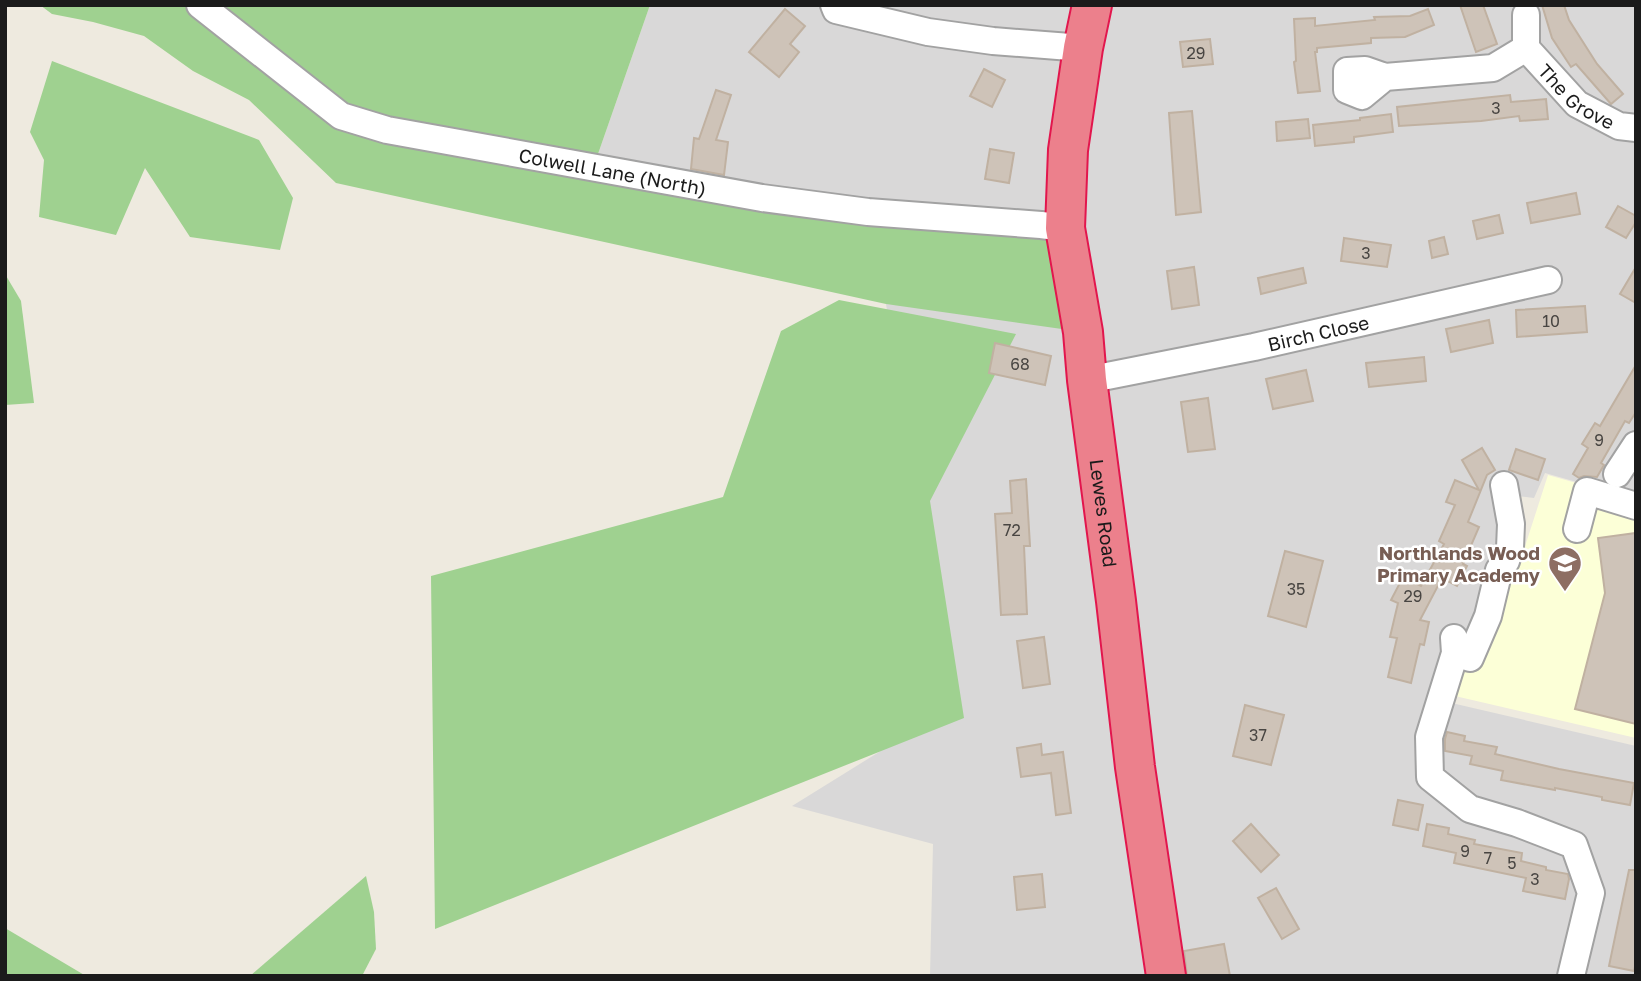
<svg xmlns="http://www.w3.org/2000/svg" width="1641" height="981" viewBox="0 0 1641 981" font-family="'Golos Text',sans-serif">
<rect width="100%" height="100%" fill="#eeeadf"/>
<!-- residential -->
<polygon fill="#d9d8d8" points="650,5 1636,5 1636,499 1545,473 1534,498 1499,494 1497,555 1467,643 1430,698 1636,746 1636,976 930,976 933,844 792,806 950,708 886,304 1084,319 1073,215 591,174"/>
<!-- education -->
<polygon fill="#fcffd7" points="1548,475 1636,500 1636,738 1442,693 1499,570 1519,565"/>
<!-- forest -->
<g fill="#9fd190">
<polygon points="40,5 650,5 591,174 1065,228 1083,332 886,304 336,183 249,100 193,71 144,36 93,22 52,14"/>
<polygon points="52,61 259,140 293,198 280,250 190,237 145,168 116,235 39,217 44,160 30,132"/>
<polygon points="5,274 21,301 34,403 5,405"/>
<polygon points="839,300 1016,334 930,501 964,718 435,929 431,576 723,497 781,331"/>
<polygon points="366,876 374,912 376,949 362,976 250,976"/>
<polygon points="5,928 86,976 5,976"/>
</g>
<!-- building -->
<g fill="#cec3b8" stroke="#c0b1a1" stroke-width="2">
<polygon points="1460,5 1483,5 1497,44 1476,52"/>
<polygon points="1542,5 1564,5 1569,20 1597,64 1623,94 1611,104 1576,64 1571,67 1552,38"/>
<polygon points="785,9 805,26 790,44 799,52 779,77 749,52"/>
<polygon points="1428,9 1434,25 1405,37 1371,38 1371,43 1317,48 1317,52 1315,52 1320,91 1298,93 1294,62 1296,61 1294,19 1315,18 1315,26 1375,20 1374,17 1410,16"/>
<polygon points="1210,39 1213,64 1183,67 1180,42"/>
<polygon points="984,69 1005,80 992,107 970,96"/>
<polygon points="716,90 731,95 716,140 728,142 724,175 691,169 694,138 699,139"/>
<polygon points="1510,95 1511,102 1546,99 1548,119 1520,121 1519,116 1481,121 1399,126 1397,107"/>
<polygon points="1192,111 1201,212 1176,215 1169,113"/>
<polygon points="1391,114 1393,132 1354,137 1354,142 1315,146 1313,125 1360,120 1360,118"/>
<polygon points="1308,119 1310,138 1277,141 1276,122"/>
<polygon points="990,149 1014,153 1009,183 985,179"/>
<polygon points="1576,193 1580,214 1531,223 1527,203"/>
<polygon points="1618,206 1636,216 1636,222 1626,238 1606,227"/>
<polygon points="1499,215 1503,233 1477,239 1473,221"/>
<polygon points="1444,237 1448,254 1432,258 1429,241"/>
<polygon points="1344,238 1391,245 1387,267 1341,261"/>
<polygon points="1194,267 1199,305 1172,309 1167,271"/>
<polygon points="1636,267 1636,303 1620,294"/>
<polygon points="1303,268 1306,283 1261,294 1258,278"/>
<polygon points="1585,306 1587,332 1517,337 1516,310"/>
<polygon points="1489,320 1493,343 1451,352 1446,329"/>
<polygon points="995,343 1051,356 1045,385 989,373"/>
<polygon points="1424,357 1426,381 1369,387 1366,363"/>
<polygon points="1636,365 1636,412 1629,423 1625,421 1601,463 1604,465 1597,477 1584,476 1579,478 1573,474 1588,448 1582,444 1595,423 1600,426"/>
<polygon points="1306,370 1313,401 1273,409 1266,379"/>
<polygon points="1208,398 1215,449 1188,452 1181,402"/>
<polygon points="1482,448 1495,470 1487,475 1468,522 1479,527 1463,564 1467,566 1457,586 1442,578 1420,620 1429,622 1424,645 1420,644 1411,683 1388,677 1397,638 1390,637 1398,603 1391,600 1403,577 1421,586 1444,544 1439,541 1455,505 1446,502 1455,480 1479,490 1462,460"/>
<polygon points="1516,449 1545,459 1538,480 1509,470"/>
<polygon points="1026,479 1030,546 1024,546 1027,614 1001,615 995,514 1012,513 1010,481"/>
<polygon points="1636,533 1636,724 1575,709 1605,593 1598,538"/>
<polygon points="1285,551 1323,561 1306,627 1268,616"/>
<polygon points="1044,637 1050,684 1023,688 1017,641"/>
<polygon points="1245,705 1284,715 1271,765 1233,756"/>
<polygon points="1447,732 1465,736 1464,741 1497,747 1495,754 1559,769 1634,783 1630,805 1602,800 1602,797 1555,788 1555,790 1501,780 1503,771 1470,764 1472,756 1445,751 1445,739"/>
<polygon points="1041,744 1042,755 1063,752 1071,813 1056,815 1051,773 1021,777 1017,748"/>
<polygon points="1398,800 1423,805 1418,830 1393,825"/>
<polygon points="1251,824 1279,855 1261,872 1233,841"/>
<polygon points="1427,824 1449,828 1448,834 1475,840 1474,844 1522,853 1521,861 1546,867 1546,870 1568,874 1569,879 1565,899 1523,891 1526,878 1454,863 1456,853 1423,846"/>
<polygon points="1629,870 1636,870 1636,962 1634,971 1609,966"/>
<polygon points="1042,874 1045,907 1017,910 1014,877"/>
<polygon points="1276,888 1299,929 1282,939 1258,898"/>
<polygon points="1224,944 1230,976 1187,976 1184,951"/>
</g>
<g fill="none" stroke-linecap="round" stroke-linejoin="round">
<!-- minor casing -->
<g stroke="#a2a2a2" stroke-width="30">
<g id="minor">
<path id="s1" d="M200,5L341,116L387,130L762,198L868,212L1041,225L1065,228"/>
<polyline points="834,5 836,10 928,32 993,41 1083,48"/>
<polyline points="1526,15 1526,48"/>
<path id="s2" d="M1385,77L1362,96L1347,90V71L1365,70L1385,77L1493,68L1526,48L1577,104L1619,126L1636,128"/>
<path id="s3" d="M1087,380L1254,347L1548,280"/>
<polyline points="1617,474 1636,445"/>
<polyline points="1577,529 1587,491 1636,506"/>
<polyline points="1454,638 1455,653 1429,737 1430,777 1470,809 1517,823 1574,845 1591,893 1571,976"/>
<polyline points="1455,653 1470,658 1488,616 1499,570 1506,561 1510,548 1511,524 1504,485"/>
</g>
</g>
<!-- highway casing -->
<g stroke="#e2164d" stroke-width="42">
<g id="highway">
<path id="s4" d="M1092,5L1083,48L1068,150L1065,228L1083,332L1087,380L1116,601L1135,767L1166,976"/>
</g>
</g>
<!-- minor -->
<use href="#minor" stroke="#fff" stroke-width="26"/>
<!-- highway -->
<use href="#highway" stroke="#ec808c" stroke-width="38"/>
</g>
<!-- icons -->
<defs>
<g id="school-pin" transform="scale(1.75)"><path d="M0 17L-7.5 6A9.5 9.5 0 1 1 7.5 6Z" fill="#8d6e63" stroke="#fff"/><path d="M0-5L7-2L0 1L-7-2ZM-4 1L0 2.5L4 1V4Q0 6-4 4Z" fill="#fff"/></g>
</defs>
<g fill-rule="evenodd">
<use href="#school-pin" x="1565" y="563"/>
</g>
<g text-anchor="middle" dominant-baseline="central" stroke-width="5" stroke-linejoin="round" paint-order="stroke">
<!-- number labels -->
<g font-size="16" fill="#484542">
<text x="1196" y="53">29</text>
<text x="1496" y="108">3</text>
<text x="1366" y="253">3</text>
<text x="1551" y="321">10</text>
<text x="1020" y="364">68</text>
<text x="1599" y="440">9</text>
<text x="1012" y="530">72</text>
<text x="1296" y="589">35</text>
<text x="1413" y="596">29</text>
<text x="1258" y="735">37</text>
<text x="1465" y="851">9</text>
<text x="1488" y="858">7</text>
<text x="1512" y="863">5</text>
<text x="1535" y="879">3</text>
</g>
<!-- street labels -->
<g font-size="19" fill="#1b1b1b" stroke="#fff">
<text stroke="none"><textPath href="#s2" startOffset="322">The Grove</textPath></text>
<text stroke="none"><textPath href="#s1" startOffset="457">Colwell Lane (North)</textPath></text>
<text stroke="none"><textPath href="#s3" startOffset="236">Birch Close</textPath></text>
<text stroke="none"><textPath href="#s4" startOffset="513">Lewes Road</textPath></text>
</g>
<!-- education labels -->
<g font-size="19" font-weight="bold" fill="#785e54" stroke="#fff" text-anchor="end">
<text x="1540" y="552">Northlands Wood<tspan x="1540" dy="22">Primary Academy</tspan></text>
</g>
</g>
<!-- border -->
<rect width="1641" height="981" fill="none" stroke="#1b1b1b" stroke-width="14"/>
</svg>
